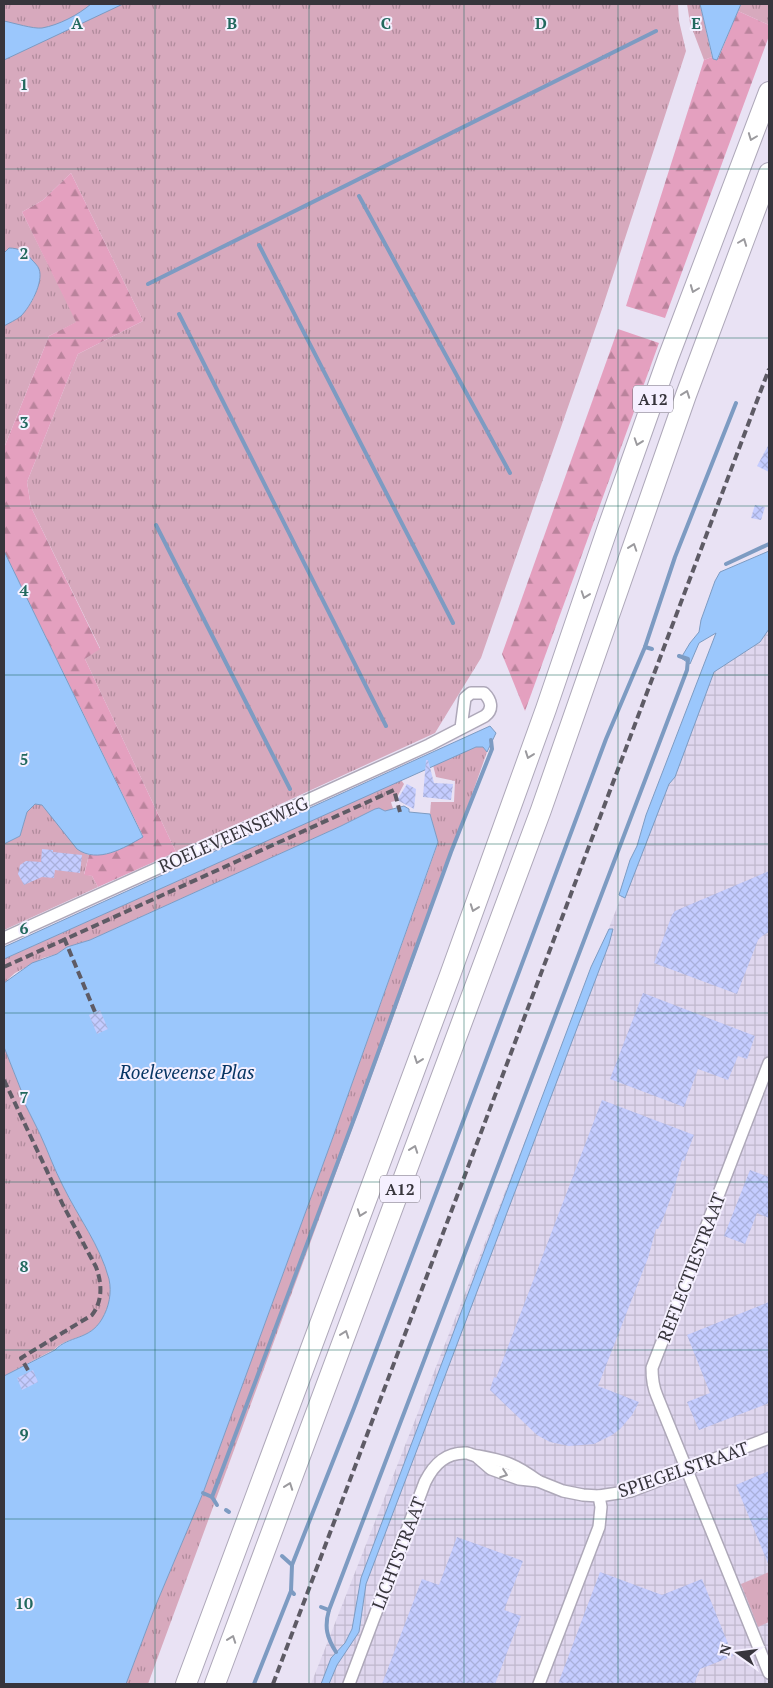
<svg xmlns="http://www.w3.org/2000/svg" width="773" height="1688" viewBox="0 0 773 1688" font-family="'PT Serif',serif">
<defs>
<pattern id="industrial-grid" width="8" height="8" patternUnits="userSpaceOnUse" patternTransform="scale(1.25)"><rect width="8" height="8" fill="#dfd6ee"/><path d="M0 4h8M4 0v8" fill="none" stroke="#c0b8cd"/></pattern>
<pattern id="grass-tufts" width="24" height="20" patternUnits="userSpaceOnUse" patternTransform="scale(1.25)"><rect width="24" height="20" fill="#d7a9bd"/><path d="M3 7l-1-3M5 7V3M7 7l1-3M15 17l-1-3M17 17v-4M19 17l1-3" fill="none" stroke="#af8a9b"/></pattern>
<pattern id="forest-firs" width="22" height="20" patternUnits="userSpaceOnUse" patternTransform="scale(1.25)"><rect width="22" height="20" fill="#e4a0bf"/><path d="M5 1l3.5 6h-7zM16 11l3.5 6h-7z" fill="#ba839c"/></pattern>
<pattern id="building-cross-hatch" width="8" height="8" patternUnits="userSpaceOnUse" patternTransform="scale(1.25)"><rect width="8" height="8" fill="#c4ccff"/><path d="M0 0l8 8M0 8l8-8" fill="none" stroke="#a9b0db"/></pattern>
</defs>
<rect width="100%" height="100%" fill="#e9e2f4"/>
<!-- industrial -->
<polygon fill="url(#industrial-grid)" points="769,612 769,1684 311,1684 724,636"/>
<!-- grass -->
<g fill="url(#grass-tufts)">
<path d="M4,4H678L679,21L686,51L602,309L481,658L435,733L176,852L85,659L100,648L31,507L27,482L78,354L143,321L71,173L43,200L22,212L77,322L49,336L4,448V326C27,314 40,297 39,270L9,248L4,253Z"/>
<polygon points="687,4 700,4 712,57 704,60 690,23"/>
<polygon points="741,4 769,4 769,25 738,11"/>
<polygon points="476,747 483,747 487,752 397,1007 148,1684 126,1684 155,1607 203,1493 333,1137 438,843 430,814 431,802 454,802 455,781 436,777 433,765"/>
<polygon points="401,780 404,784 395,801 391,802 393,809 385,811 379,808 375,809 341,826 90,940 67,947 57,954 43,958 15,973 4,983 4,959"/>
<polygon points="35,804 42,805 84,853 89,855 84,874 92,876 98,887 4,930 4,844 20,836 27,812"/>
<path d="M4,1047L21,1090V1096C27,1109 34,1121 40,1134C48,1151 54,1169 63,1186C78,1217 100,1245 109,1279C112,1293 109,1307 102,1319C89,1341 69,1335 55,1349L4,1376Z"/>
<polygon points="769,1572 769,1622 758,1627 741,1584"/>
</g>
<!-- forest -->
<g fill="url(#forest-firs)">
<polygon points="738,11 769,25 769,36 665,318 626,306 704,60 712,57 714,60 718,59"/>
<polygon points="71,173 143,321 78,354 27,482 31,507 100,649 85,659 176,852 98,887 92,876 84,875 89,855 106,854 143,836 4,551 4,448 49,336 76,322 22,212 43,200"/>
<polygon points="618,329 659,343 525,711 502,654"/>
</g>
<!-- water -->
<g fill="#9bc7fc" stroke="#7d9bc2">
<path d="M91,4H123L4,60V21C14,23 33,29 42,28C59,25 78,15 91,4Z"/>
<polygon points="700,4 741,4 717,60 713,59"/>
<path d="M9,248C19,248 26,252 32,260C34,262 38,266 39,269C44,282 30,307 21,316C16,320 9,323 4,326V253Z"/>
<path d="M4,551L143,837C124,848 98,864 77,849L42,805L35,804L27,812L20,836L4,844Z"/>
<polygon points="769,551 769,629 760,642 714,672 675,777 669,784 625,898 619,895 630,860 637,846 646,815 716,633 699,643 690,664 681,658 690,643 699,632 701,620 715,581 720,572"/>
<polygon points="490,726 496,733 487,752 483,747 476,747 4,959 4,947"/>
<path d="M404,806L409,809V812L430,814L438,842L333,1137L203,1493L155,1607L126,1684H4V1376L55,1350C69,1335 89,1341 102,1319C109,1307 112,1293 109,1279C100,1245 78,1217 63,1186C54,1169 48,1151 40,1134C34,1121 27,1109 21,1096V1090L4,1047V983L32,963L57,954L67,947L90,940L341,826L375,809L379,808L385,811Z"/>
<polygon points="609,929 613,929 609,944 366,1584 359,1632 337,1665 329,1684 321,1684 331,1658 345,1643 352,1629 361,1578 591,967"/>
</g>
<g fill="none" stroke-linecap="round" stroke-linejoin="round">
<!-- stream -->
<g stroke="#7d9bc2" stroke-width="4">
<polyline points="359,196 510,473"/>
<polyline points="259,245 453,623"/>
<polyline points="148,284 656,31"/>
<polyline points="179,314 386,726"/>
<polyline points="156,525 290,789"/>
<polyline points="726,564 769,544"/>
<polyline points="645,647 652,649"/>
<polyline points="203,1493 212,1497 217,1505"/>
<polyline points="212,1497 357,1111 451,852 492,749 491,740"/>
<polyline points="226,1510 229,1512"/>
<polyline points="282,1556 292,1565 291,1591 294,1594"/>
<polyline points="292,1565 354,1408 452,1151 606,739 645,647 675,557 736,403"/>
<polyline points="321,1607 329,1610"/>
<path d="M336,1652C327,1638 324,1627 329,1610L687,670L688,659L679,656"/>
<polyline points="254,1684 291,1591"/>
</g>
</g>
<!-- building -->
<g fill="url(#building-cross-hatch)">
<polygon points="769,444 769,472 757,466"/>
<polygon points="755,505 765,507 761,520 751,518"/>
<polygon points="426,760 428,760 434,783 453,784 451,800 423,797"/>
<polygon points="407,784 416,789 414,809 397,800"/>
<polygon points="42,849 53,850 53,852 82,855 80,873 55,870 54,878 42,877 24,885 18,874 20,865 26,861 41,862"/>
<polygon points="769,871 769,932 762,936 758,940 737,994 654,963 672,915 675,911"/>
<polygon points="643,993 755,1036 747,1059 738,1056 728,1080 698,1069 684,1107 610,1079"/>
<polygon points="100,1010 108,1029 97,1034 89,1015"/>
<polygon points="602,1100 694,1135 684,1161 682,1160 674,1189 663,1219 658,1229 656,1229 648,1258 598,1386 639,1402 632,1415 620,1429 612,1435 594,1444 569,1446 550,1442 537,1435 490,1390 494,1377 496,1378"/>
<polygon points="750,1170 769,1177 769,1218 757,1213 745,1244 724,1236"/>
<polygon points="769,1302 769,1403 699,1430 687,1402 710,1393 687,1335"/>
<polygon points="33,1370 38,1382 22,1390 17,1378"/>
<polygon points="769,1471 769,1566 736,1485"/>
<polygon points="457,1537 523,1561 504,1610 521,1616 495,1684 382,1684 422,1579 439,1585"/>
<polygon points="600,1572 662,1595 702,1579 733,1656 700,1669 694,1684 558,1684"/>
</g>
<g fill="none" stroke-linecap="round" stroke-linejoin="round">
<!-- minor casing -->
<g stroke="#aea8b9" stroke-width="14">
<g id="minor">
<path d="M4,938L429,745L485,716C494,709 491,700 484,693H471L465,698L461,728"/>
<path d="M769,1063L652,1368C652,1379 653,1387 657,1396L769,1673"/>
<polyline points="476,1456 491,1469 519,1479 538,1481 563,1491 583,1495 599,1496 631,1491 769,1438"/>
<path d="M349,1684L425,1482C434,1464 446,1452 467,1453C471,1454 474,1456 478,1456C505,1461 515,1464 538,1481"/>
<polyline points="539,1684 599,1527 601,1507 599,1496"/>
</g>
</g>
<!-- motorway casing -->
<g stroke="#aea8b9" stroke-width="22">
<g id="motorway">
<polyline points="186,1684 450,975 546,709 607,530 668,358 769,92"/>
<polyline points="215,1684 541,810 686,395 769,173"/>
</g>
</g>
<!-- minor -->
<use href="#minor" stroke="#fff" stroke-width="11"/>
<!-- motorway -->
<use href="#motorway" stroke="#fff" stroke-width="20"/>
<!-- rail -->
<g stroke="#5e5b65" stroke-width="4" stroke-dasharray="8 4" stroke-linecap="butt">
<polyline points="64,938 95,1012"/>
<polyline points="4,967 394,790 400,812"/>
<path d="M4,1080L63,1205L96,1267C102,1283 103,1301 92,1315L21,1358L29,1372"/>
<polyline points="273,1684 769,369"/>
</g>
</g>
<!-- one-way arrows -->
<defs><path id="oneway-chevron" d="M-2-3.5L2.5 0L-2 3.5" fill="none" stroke-width="1.6" stroke-linecap="round" stroke-linejoin="round" transform="scale(1.25)"/></defs>
<g stroke="#9b9a9e">
<use href="#oneway-chevron" transform="translate(752 137) rotate(111)"/>
<use href="#oneway-chevron" transform="translate(743 242) rotate(-69)"/>
<use href="#oneway-chevron" transform="translate(694 289) rotate(111)"/>
<use href="#oneway-chevron" transform="translate(686 394) rotate(-70)"/>
<use href="#oneway-chevron" transform="translate(638 442) rotate(109)"/>
<use href="#oneway-chevron" transform="translate(633 547) rotate(-71)"/>
<use href="#oneway-chevron" transform="translate(585 595) rotate(109)"/>
<use href="#oneway-chevron" transform="translate(529 755) rotate(110)"/>
<use href="#oneway-chevron" transform="translate(474 908) rotate(110)"/>
<use href="#oneway-chevron" transform="translate(418 1060) rotate(110)"/>
<use href="#oneway-chevron" transform="translate(414 1149) rotate(-70)"/>
<use href="#oneway-chevron" transform="translate(361 1213) rotate(110)"/>
<use href="#oneway-chevron" transform="translate(345 1334) rotate(-70)"/>
<use href="#oneway-chevron" transform="translate(504 1474) rotate(20)"/>
<use href="#oneway-chevron" transform="translate(289 1486) rotate(-70)"/>
<use href="#oneway-chevron" transform="translate(232 1639) rotate(-70)"/>
</g>
<!-- grid -->
<path fill="none" stroke="#22695e" stroke-width="1" stroke-opacity="0.55" d="M155,4V1684M309,4V1684M464,4V1684M618,4V1684M4,169H769M4,338H769M4,506H769M4,675H769M4,844H769M4,1013H769M4,1182H769M4,1350H769M4,1519H769"/>
<g text-anchor="middle" dominant-baseline="central" stroke-width="4" stroke-linejoin="round" paint-order="stroke">
<!-- shield labels -->
<g fill="#f5f0ff" stroke="#706d76" stroke-width="1">
<rect x="633" y="385.5" width="40" height="27" rx="4"/>
<rect x="380" y="1175.5" width="40" height="27" rx="4"/>
</g>
<g font-size="16" font-weight="bold" fill="#37353c">
<text x="653" y="399">A12</text>
<text x="400" y="1189">A12</text>
</g>
<!-- street labels -->
<g font-size="18" fill="#37353c" stroke="#f5f0ff">
<text transform="translate(233 834) rotate(-24)">ROELEVEENSEWEG</text>
<text transform="translate(691 1267) rotate(-69)">REFLECTIESTRAAT</text>
<text transform="translate(683 1469) rotate(-19)">SPIEGELSTRAAT</text>
<text transform="translate(398 1553) rotate(-69)">LICHTSTRAAT</text>
</g>
<!-- water labels -->
<g font-size="19" font-style="italic" fill="#083665" stroke="#f5f0ff">
<text x="187" y="1071">Roeleveense Plas</text>
</g>
</g>
<g font-size="16" text-anchor="middle" font-weight="bold" fill="#22695e" stroke="#f5f0ff" stroke-width="4" stroke-linejoin="round" paint-order="stroke">
<text x="77" y="29">A</text>
<text x="232" y="29">B</text>
<text x="386" y="29">C</text>
<text x="541" y="29">D</text>
<text x="696" y="29">E</text>
<text x="24" y="90">1</text>
<text x="24" y="259">2</text>
<text x="24" y="428">3</text>
<text x="24" y="596">4</text>
<text x="24" y="765">5</text>
<text x="24" y="934">6</text>
<text x="24" y="1103">7</text>
<text x="24" y="1272">8</text>
<text x="24" y="1440">9</text>
<text x="24" y="1609">10</text>
</g>
<!-- border -->
<rect width="773" height="1688" fill="none" stroke="#37353c" stroke-width="10"/>
<!-- north arrow -->
<g transform="translate(738 1653) rotate(284)" stroke="#f5f0ff" stroke-width="4" paint-order="stroke">
<path d="M0-4L9 19L0 12L-9 19Z" fill="#37353c"/>
<text y="-8" font-size="14" font-weight="bold" text-anchor="middle" fill="#37353c">N</text>
</g>
</svg>
